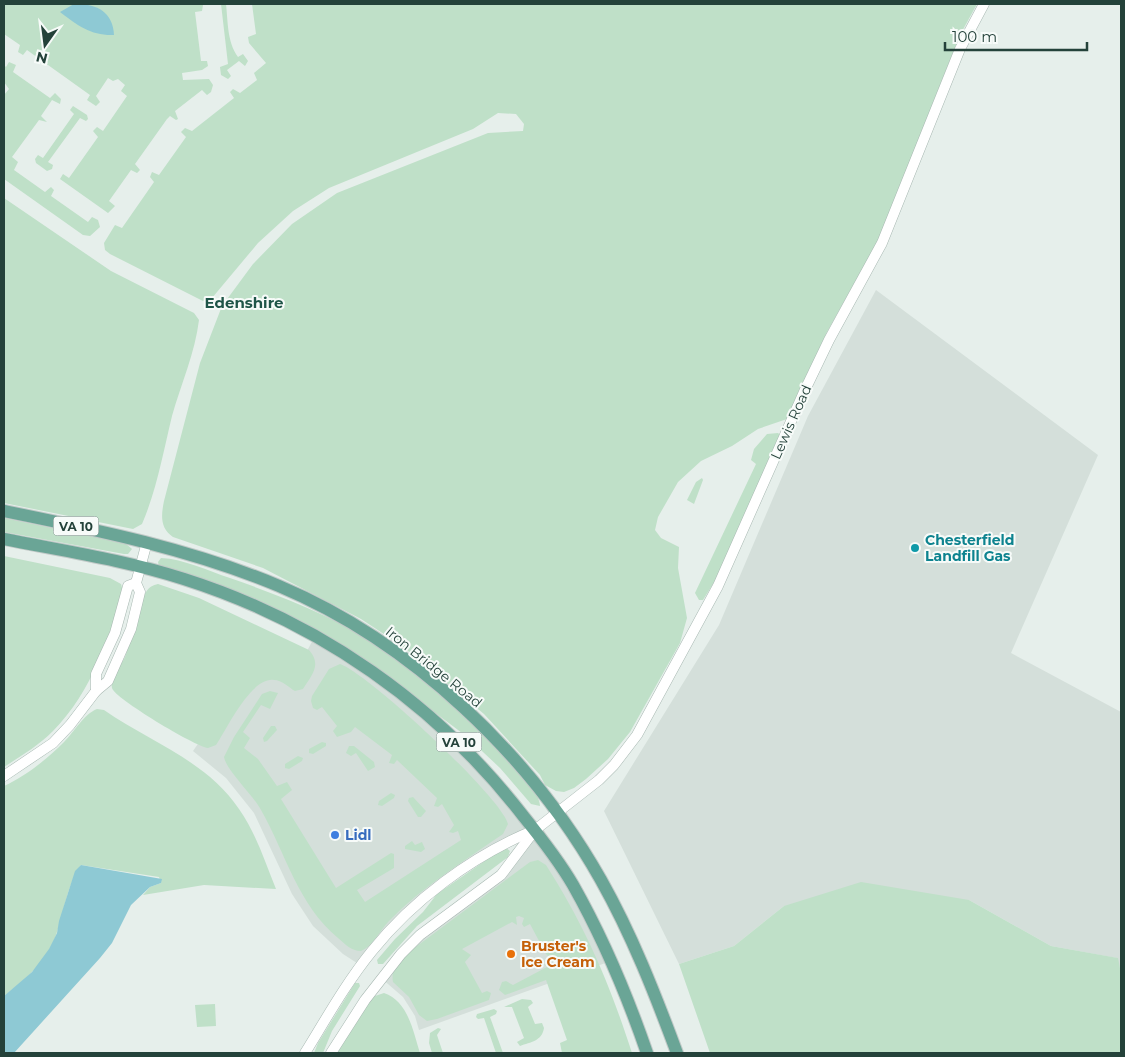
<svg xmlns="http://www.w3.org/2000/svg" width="1125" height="1057" viewBox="0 0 1125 1057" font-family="Montserrat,sans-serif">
<rect width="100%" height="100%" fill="#e6efeb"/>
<!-- built -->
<g fill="#d4dfda">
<polygon points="876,290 1098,455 1011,653 1121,712 1121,973 1117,958 1051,946 969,900 784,906 734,946 679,964 604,811 719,625 808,416"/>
<polygon points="315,636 421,709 534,830 432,891 360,965 343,954 313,926 292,894 254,813 226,778 193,751 249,670 299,666"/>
<polygon points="535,831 611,961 419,1030 415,1016 403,997 381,978 401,954 492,883"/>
</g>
<!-- green -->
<g fill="#bfe0c8">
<polygon points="4,4 203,5 202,11 195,12 201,61 207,61 208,66 202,70 182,73 183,80 209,79 213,85 211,92 207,95 202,90 175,111 178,119 176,120 170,116 167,119 135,164 140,170 137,173 131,170 109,201 115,206 108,213 60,179 63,174 69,178 98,137 93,131 97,127 103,131 127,96 121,91 125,85 118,79 113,81 108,78 96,96 100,102 96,106 87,100 90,95 27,50 23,55 18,52 20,45 4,34"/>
<path d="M221,4H226C228,21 227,42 238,57L243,54L248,61L245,66L239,61L227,70L231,76L228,79L221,75L220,67L228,64Z"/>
<path d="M252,4H977L960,35L878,241L827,332L787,419L758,429L732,446L701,461L678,482L658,517L655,530L661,538L679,547L678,568L687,618L680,643L630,732L608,759L586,779L574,788L564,792L556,791L545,785L540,775L484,714L402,646L361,619L263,568L173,537C160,528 161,516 164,501L200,363L222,306L253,264L292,224L337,193L488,133L523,131L524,124L516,114L498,113L473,129L329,188L293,211L258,243L212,298L203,301L197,298L110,254L105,250L104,243L115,225L122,228L154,182L150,177L152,172L159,175L186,137L181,132L185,128L192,131L234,98L230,92L233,89L240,93L257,80L254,73L266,63L249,43L248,37L256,34Z"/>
<polygon points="9,62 16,65 13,72 50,98 55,93 61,99 60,104 52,100 41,116 47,122 39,120 12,157 18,162 14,170 45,192 51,187 54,190 51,196 88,222 92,217 98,220 100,227 90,236 83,235 4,179 4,95 9,89 4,82 4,65 6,67"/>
<polygon points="73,106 87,115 88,119 86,121 80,118 48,162 53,165 52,169 47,171 36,163 35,159 38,155 43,158 74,114 70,110"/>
<path d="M4,198L111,271L194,313L199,320C195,353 181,384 172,416C163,453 157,489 142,524L133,529L4,503Z"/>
<polygon points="778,433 780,435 716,579 703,600 699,600 695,593 756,464 751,460 754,449 767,434"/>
<polygon points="702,478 703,480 694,504 687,500 696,482"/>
<polygon points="4,518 125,543 132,549 128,554 124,554 4,532"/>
<path d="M4,556L110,578L121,584L123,591L128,586C109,636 92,692 53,731C38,746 21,756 4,767Z"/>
<path d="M161,558C184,559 208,571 230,578C261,589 294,601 325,616C387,646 465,712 510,764C519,775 540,792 540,806L531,804L500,768L466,736L369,663L159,567L158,562Z"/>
<path d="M158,584L199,598L309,650C322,665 312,675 303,689L295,691C288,687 282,680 274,680C251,677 228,727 216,745L208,748C196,747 114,698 112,688C110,679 121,665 125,657C132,639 137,606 146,592C149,587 153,585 158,584Z"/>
<path d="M340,664C369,674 502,798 508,824L503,834C464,861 422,887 389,921C380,930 373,946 361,951C351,951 345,944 338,938C298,905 286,854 261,810C253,795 226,770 224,757L234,737L262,694L270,691L278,693L270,709L261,705L243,732L250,738L244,748L258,759L277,786L287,782L292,790L281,799L336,888L391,853L394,854V868L357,890L365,902L461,840L458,831L453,833L449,832L454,825L442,804L438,807L434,806L437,798L397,760L394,764L389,763L392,755L355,727L351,732L337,737L333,731L337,726L322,707L317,710L313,708L311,701L312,696L329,669Z"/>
<path d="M97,709L104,710C150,742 207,761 239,809C256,833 265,862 276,889L204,885L143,895L150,887L161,883L159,877L81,865C67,885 64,912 56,935C47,961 25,980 4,996V786C26,776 47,759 64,742C74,732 84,714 97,709Z"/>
<polygon points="271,726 275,726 277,730 267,741 264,742 263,738"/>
<polygon points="322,742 326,743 326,746 313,754 309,753 309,749"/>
<polygon points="349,746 354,746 374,762 375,767 368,771 356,753 351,756 346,753"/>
<polygon points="298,756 303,758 302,761 289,769 285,768 285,764"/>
<polygon points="391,793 395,795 394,798 382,806 378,805 379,801"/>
<polygon points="413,797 426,811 421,817 418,817 408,801 409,798"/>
<polygon points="412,841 415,845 422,842 425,849 421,852 405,849 405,846"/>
<polygon points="505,847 510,851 508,857 417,926 383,964 378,964 377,960 395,939 423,912 437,894"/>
<path d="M538,860L546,865C586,928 609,982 632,1053H562L560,1043L567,1040L546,980L505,995L499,990L502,982L506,981L513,985L547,967L544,964L552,965L554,962L546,954L530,924L524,927L522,924L524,918L519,916L516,917L517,925L512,922L462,949L471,955L465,962L482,993L487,991L491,993L489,1000L437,1019L427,1021L419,1015L409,997L393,982C390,967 403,958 413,949L530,862Z"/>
<polygon points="861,882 969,900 1051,946 1118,958 1121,973 1121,1053 710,1053 679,964 734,946 784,906"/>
<polygon points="355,983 359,983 360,986 332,1031 323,1053 314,1053 318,1043"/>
<path d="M384,993C408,1001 413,1031 420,1053H337L372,997Z"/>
<path d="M522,999L531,1000L533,1003L528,1007L535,1024L542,1023L544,1028C542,1041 531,1042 520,1046L517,1042L524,1038L512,1007H504Z"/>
<polygon points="215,1004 216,1026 197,1027 195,1005"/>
<polygon points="494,1009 497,1011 496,1014 490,1017 503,1053 496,1053 484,1018 478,1019 476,1017 477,1014"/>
<polygon points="438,1028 441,1029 437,1035 443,1053 432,1053 429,1043 430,1033"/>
</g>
<!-- water -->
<g fill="#8ec9d4">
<path d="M74,4C95,3 113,11 114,35C92,36 78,26 60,12Z"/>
<polygon points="81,865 162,879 161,883 150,887 131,905 112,943 100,958 14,1053 4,1053 4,996 32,972 49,949 57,933 59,921 75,871"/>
</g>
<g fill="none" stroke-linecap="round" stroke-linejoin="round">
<!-- minor casing -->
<g stroke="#a8b8b2" stroke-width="11">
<g id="minor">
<polyline points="96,691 96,674 115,633 128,586 136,583"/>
<polyline points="4,776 53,743 70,725 96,691 108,681 131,629 140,592 136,583 147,542"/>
<path d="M305,1053C326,1019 346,983 372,951C413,900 471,857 532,831"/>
<polyline points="331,1053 365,1000 401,954 420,935 501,875 535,830 599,780 614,765 637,735 718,586 804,392 829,340 882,243 960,49 984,4"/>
</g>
</g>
<!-- major casing -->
<g stroke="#c2cac8" stroke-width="14">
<g id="major">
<path d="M4,511C97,530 191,549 279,586C412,642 531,756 601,880C632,935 655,994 677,1053"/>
<path d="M4,539C64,551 125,560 184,579C319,622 437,704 524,817C541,838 559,861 573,885C603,938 627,995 647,1053"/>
</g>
</g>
<!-- minor -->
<use href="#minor" stroke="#fff" stroke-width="10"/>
<!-- major -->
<use href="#major" stroke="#6aa596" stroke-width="12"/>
</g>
<!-- markers -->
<circle fill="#0f9aa8" stroke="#f7fbf9" stroke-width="2" cx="915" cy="548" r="5"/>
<circle fill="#3f7fe0" stroke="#f7fbf9" stroke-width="2" cx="335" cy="835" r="5"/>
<circle fill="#e8710a" stroke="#f7fbf9" stroke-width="2" cx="511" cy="954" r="5"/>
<g text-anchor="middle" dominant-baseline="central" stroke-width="4" stroke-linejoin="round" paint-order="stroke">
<!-- shield labels -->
<g fill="#f7fbf9" stroke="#637a73" stroke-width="1">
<rect x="53.5" y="516.5" width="45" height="19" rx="4"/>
<rect x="436.5" y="732.5" width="45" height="19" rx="4"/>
</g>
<g font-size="12" font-weight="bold" fill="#24423a">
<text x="76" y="526">VA 10</text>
<text x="459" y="742">VA 10</text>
</g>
<!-- street labels -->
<g font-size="14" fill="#24423a" stroke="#f7fbf9">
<text transform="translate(791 422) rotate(-66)">Lewis Road</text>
<text transform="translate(434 667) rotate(39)">Iron Bridge Road</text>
</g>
<!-- culture labels -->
<g font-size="14" font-weight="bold" fill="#0d838f" stroke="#f7fbf9" text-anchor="start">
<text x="925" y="540">Chesterfield<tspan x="925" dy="16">Landfill Gas</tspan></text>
</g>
<!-- shop labels -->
<g font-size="14" font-weight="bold" fill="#366cbe" stroke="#f7fbf9" text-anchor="start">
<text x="345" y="835">Lidl</text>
</g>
<!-- food labels -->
<g font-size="14" font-weight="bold" fill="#c56008" stroke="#f7fbf9" text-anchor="start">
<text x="521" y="946">Bruster's<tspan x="521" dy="16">Ice Cream</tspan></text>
</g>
<!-- neighbourhood labels -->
<g font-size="15" font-weight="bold" fill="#1f5548" stroke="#f7fbf9">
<text x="244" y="302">Edenshire</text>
</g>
</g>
<!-- border -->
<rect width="1125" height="1057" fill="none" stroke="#24423a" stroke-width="10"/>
<!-- north arrow -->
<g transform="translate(45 45) rotate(194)" stroke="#f7fbf9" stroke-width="4" paint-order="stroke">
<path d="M0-4L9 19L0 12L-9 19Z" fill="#24423a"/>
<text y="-8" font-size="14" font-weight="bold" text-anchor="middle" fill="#24423a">N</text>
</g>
<!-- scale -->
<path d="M945 42v8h142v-8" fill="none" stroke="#24423a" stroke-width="2.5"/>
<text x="952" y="42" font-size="15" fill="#24423a" stroke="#f7fbf9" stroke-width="4" paint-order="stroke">100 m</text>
</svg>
